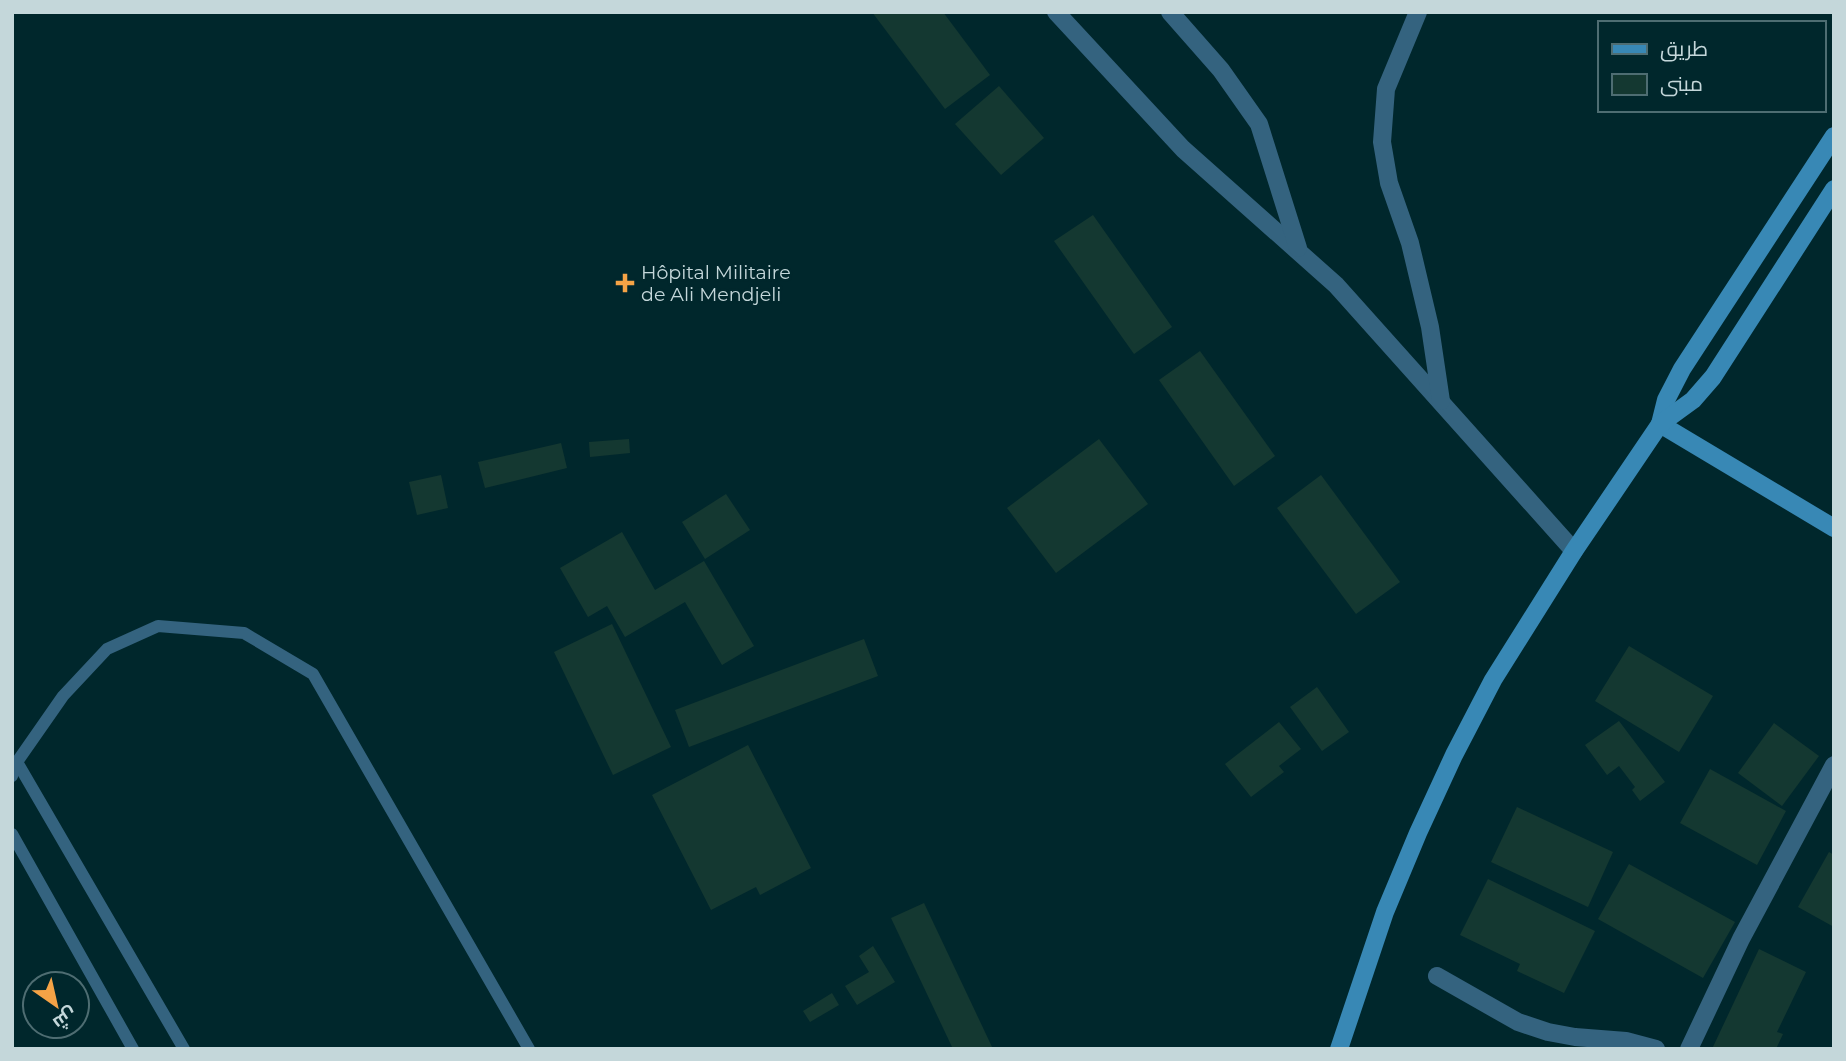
<svg xmlns="http://www.w3.org/2000/svg" width="1846" height="1061" viewBox="0 0 1846 1061" font-family="Montserrat,Cairo,sans-serif">
<rect width="100%" height="100%" fill="#00272c"/>
<!-- building -->
<g fill="#143831">
<polygon points="872,12 943,12 990,75 945,109"/>
<polygon points="999,86 1044,138 1001,175 955,124"/>
<polygon points="1093,215 1172,327 1134,354 1054,241"/>
<polygon points="1200,351 1275,456 1234,486 1159,380"/>
<polygon points="629,439 630,453 590,457 589,442"/>
<polygon points="1099,439 1148,504 1056,573 1007,508"/>
<polygon points="561,443 567,468 485,488 478,462"/>
<polygon points="441,475 448,508 417,515 409,482"/>
<polygon points="1321,475 1400,582 1356,614 1277,508"/>
<polygon points="726,494 750,530 705,559 682,522"/>
<polygon points="622,532 655,590 704,561 754,646 722,665 685,602 625,637 607,606 588,617 560,568"/>
<polygon points="612,624 671,747 613,775 554,652"/>
<polygon points="864,639 878,676 689,747 675,710"/>
<polygon points="1629,646 1713,696 1679,752 1595,701"/>
<polygon points="1317,687 1349,732 1322,751 1290,707"/>
<polygon points="1619,721 1665,782 1640,801 1632,790 1635,787 1619,766 1607,775 1585,745"/>
<polygon points="1279,722 1301,749 1279,766 1284,772 1251,797 1225,764"/>
<polygon points="1774,723 1819,756 1782,806 1738,773"/>
<polygon points="748,745 811,868 760,895 756,887 711,910 652,795"/>
<polygon points="1710,769 1786,811 1757,865 1680,823"/>
<polygon points="1517,807 1613,852 1588,907 1491,862"/>
<polygon points="1829,852 1834,855 1834,927 1798,907"/>
<polygon points="1629,864 1735,922 1703,978 1598,919"/>
<polygon points="1488,879 1595,931 1564,993 1517,971 1520,964 1460,935"/>
<polygon points="924,903 993,1049 953,1049 891,918"/>
<polygon points="873,946 895,982 857,1005 845,986 869,972 859,956"/>
<polygon points="1759,949 1806,972 1777,1032 1783,1034 1776,1049 1712,1049"/>
<polygon points="832,993 839,1005 810,1022 803,1011"/>
</g>
<g fill="none" stroke-linecap="round" stroke-linejoin="round">
<!-- lane -->
<g stroke="#34637f" stroke-width="12">
<polyline points="17,762 184,1049"/>
<polyline points="12,776 17,762 63,696 107,649 158,626 244,633 313,674 529,1049"/>
<polyline points="12,834 133,1049"/>
</g>
<!-- street -->
<g stroke="#34637f" stroke-width="18">
<polyline points="1056,12 1183,149 1336,285 1574,551"/>
<polyline points="1170,12 1221,70 1259,124 1298,248"/>
<polyline points="1418,12 1386,89 1382,142 1389,183 1410,243 1430,327 1441,401"/>
<polyline points="1437,976 1518,1022 1548,1032 1575,1037 1626,1041 1656,1049"/>
<polyline points="1689,1049 1741,939 1834,765"/>
</g>
<!-- secondary -->
<g stroke="#3888b5" stroke-width="18">
<polyline points="1660,424 1666,400 1682,369 1834,136"/>
<polyline points="1660,424 1834,528"/>
<polyline points="1339,1049 1385,912 1418,833 1454,755 1493,680 1574,551 1660,424 1693,400 1713,377 1834,189"/>
</g>
</g>
<!-- markers -->
<path fill="#f5a346" stroke="#00272c" stroke-width="2.5" d="M621.5 272.5h7v7h7v7h-7v7h-7v-7h-7v-7h7z"/>
<g text-anchor="middle" dominant-baseline="central" stroke-width="5" stroke-linejoin="round" paint-order="stroke">
<!-- poi labels -->
<g font-size="19" fill="#c4d7da" stroke="#00272c" text-anchor="start">
<text x="641" y="272">Hôpital Militaire<tspan x="641" dy="22">de Ali Mendjeli</tspan></text>
</g>
</g>
<!-- border -->
<rect width="1846" height="1061" fill="none" stroke="#c4d7da" stroke-width="28"/>
<!-- legend -->
<rect x="1598" y="21" width="228" height="91" fill="#00272c" stroke="#4e6d72" stroke-width="2"/>
<rect x="1612" y="44" width="35" height="10" fill="#3888b5" stroke="#4e6d72" stroke-width="2"/>
<text x="1660" y="56" font-size="21" fill="#c4d7da">طريق</text>
<rect x="1612" y="74" width="35" height="21" fill="#143831" stroke="#4e6d72" stroke-width="2"/>
<text x="1660" y="91" font-size="21" fill="#c4d7da">مبنى</text>
<!-- north arrow -->
<g transform="translate(56 1005) rotate(146)"><circle r="33" fill="#00272c" stroke="#4e6d72" stroke-width="2"/>
<path d="M0-5L12 26L0 18L-12 26Z" fill="#f5a346"/>
<text y="-10" font-size="19" font-weight="bold" text-anchor="middle" fill="#c4d7da">ش</text>
</g>
</svg>
